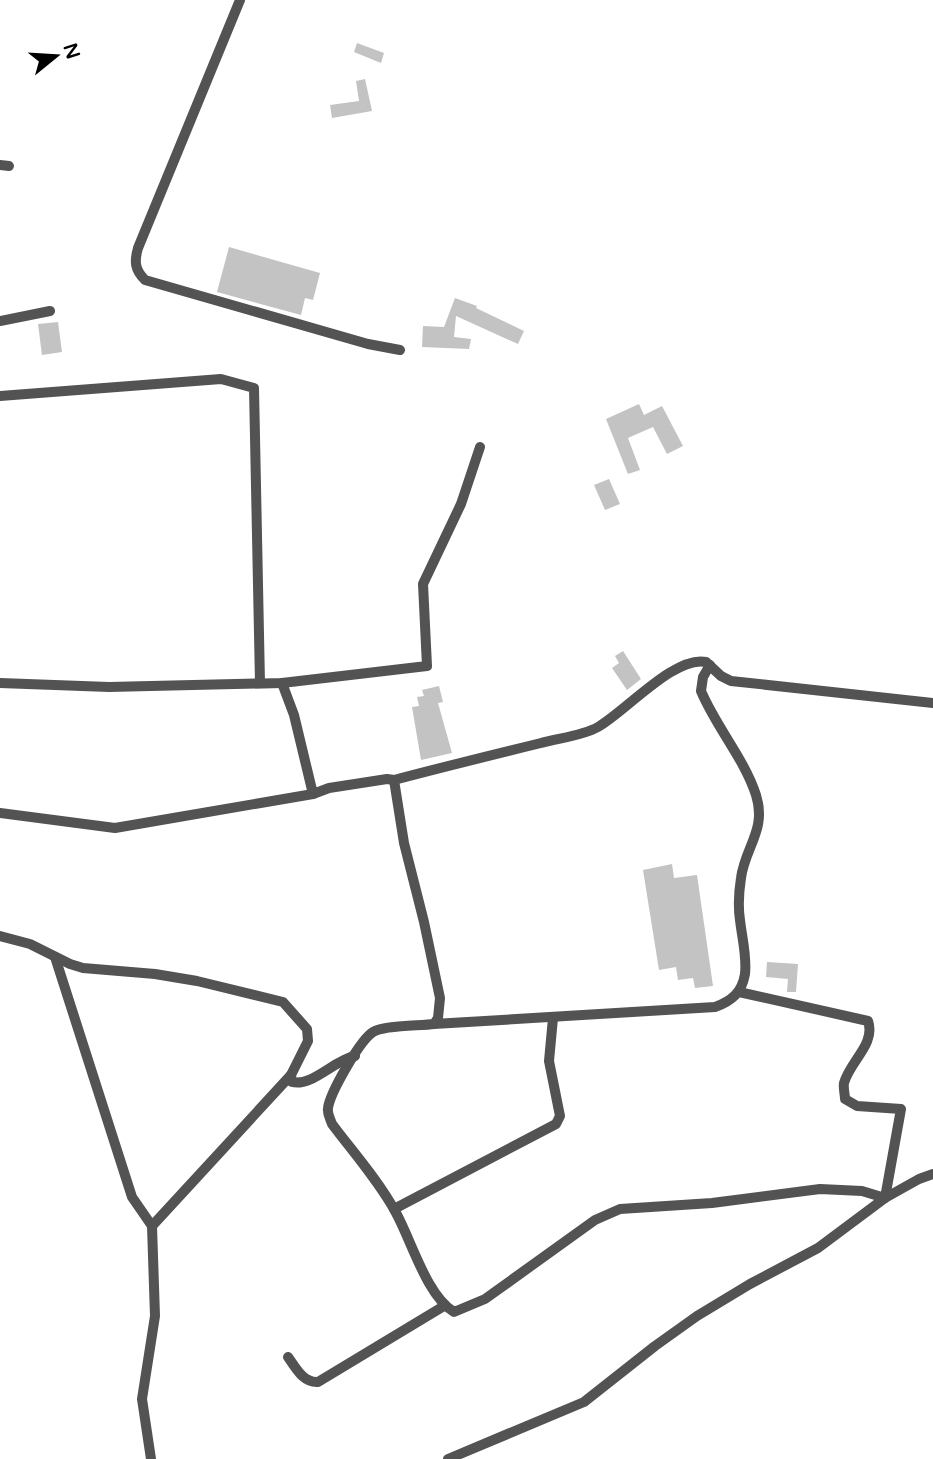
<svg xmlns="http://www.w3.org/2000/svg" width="933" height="1459" viewBox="0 0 933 1459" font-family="'Varela Round',sans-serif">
<rect width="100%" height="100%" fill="#fff"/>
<!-- building -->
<g fill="#c3c3c3">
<polygon points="357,43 384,53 381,63 354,52"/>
<polygon points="365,79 372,111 332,118 330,105 359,101 356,81"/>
<polygon points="229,247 320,273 313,300 305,298 301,315 217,292"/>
<polygon points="455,298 477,306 476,308 524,331 518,344 456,316 454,337 471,339 469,349 422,347 423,326 444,327"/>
<polygon points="58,322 62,352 42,355 38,324"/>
<polygon points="639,404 644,415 662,406 683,446 667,454 653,427 628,438 640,470 628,474 606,419"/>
<polygon points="609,479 620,504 605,510 594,485"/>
<polygon points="623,651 641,679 627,690 612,668 619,663 615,656"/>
<polygon points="439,686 443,702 438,703 452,753 421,760 412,707 419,706 417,697 424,696 422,690"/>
<polygon points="672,864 674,878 697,875 713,986 695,988 693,978 678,980 676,967 659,970 643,870"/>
<polygon points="767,962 798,964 796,992 787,992 788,979 766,977"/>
</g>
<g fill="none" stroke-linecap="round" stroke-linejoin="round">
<!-- minor -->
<g stroke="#535353" stroke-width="10">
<path d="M240,0L138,248C134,262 135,270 145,280L368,344L400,350"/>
<polyline points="0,165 9,166"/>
<polyline points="0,321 50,311"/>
<polyline points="0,396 221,379 254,388 260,683"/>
<polyline points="0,683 109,687 282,683 427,666 423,584 461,504 480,447"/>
<path d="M282,683L294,715L313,794L329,788L387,779L394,780L404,843L424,922L440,998L438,1018L434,1024C420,1026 384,1025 373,1032C360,1040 330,1093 328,1108C327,1114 330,1118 332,1124C353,1152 378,1180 395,1211C411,1239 426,1295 454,1312L485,1299L595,1220L620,1209L712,1203L820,1189L862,1191L885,1198L901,1109L857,1106L845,1099C845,1094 843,1088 844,1083C850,1061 876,1044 868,1021L739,992"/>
<path d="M394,780C443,767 492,755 541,743C558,738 582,736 598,727C625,712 675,655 706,662L721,676L731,681L933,703"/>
<polyline points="0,813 115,828 313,794"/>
<path d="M0,936L30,944L70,964L83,968L155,974L197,981L283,1002L307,1029L308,1041L291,1075L292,1082C312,1087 334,1060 355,1056"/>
<polyline points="55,957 132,1197 152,1226 155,1316 142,1399 151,1459"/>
<path d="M434,1024L715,1007C732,1001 742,992 745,974C747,956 742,938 740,920C738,907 739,891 741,878C745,847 767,830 756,795C744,758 716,727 701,691L703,677L710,665"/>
<polyline points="394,1209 556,1124 560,1116 549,1061 553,1018"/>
<polyline points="152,1226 291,1075"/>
<path d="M288,1357C296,1368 303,1383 318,1382L444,1306"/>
<polyline points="448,1459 584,1402 655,1346 697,1316 750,1284 818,1248 885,1198 919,1179 933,1174"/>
</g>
</g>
<!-- north arrow -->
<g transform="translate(56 56) rotate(72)" stroke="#ffffff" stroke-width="5" paint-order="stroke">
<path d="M0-5L12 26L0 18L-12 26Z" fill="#000000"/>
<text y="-10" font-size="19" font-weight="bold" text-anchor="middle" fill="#000000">N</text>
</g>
</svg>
